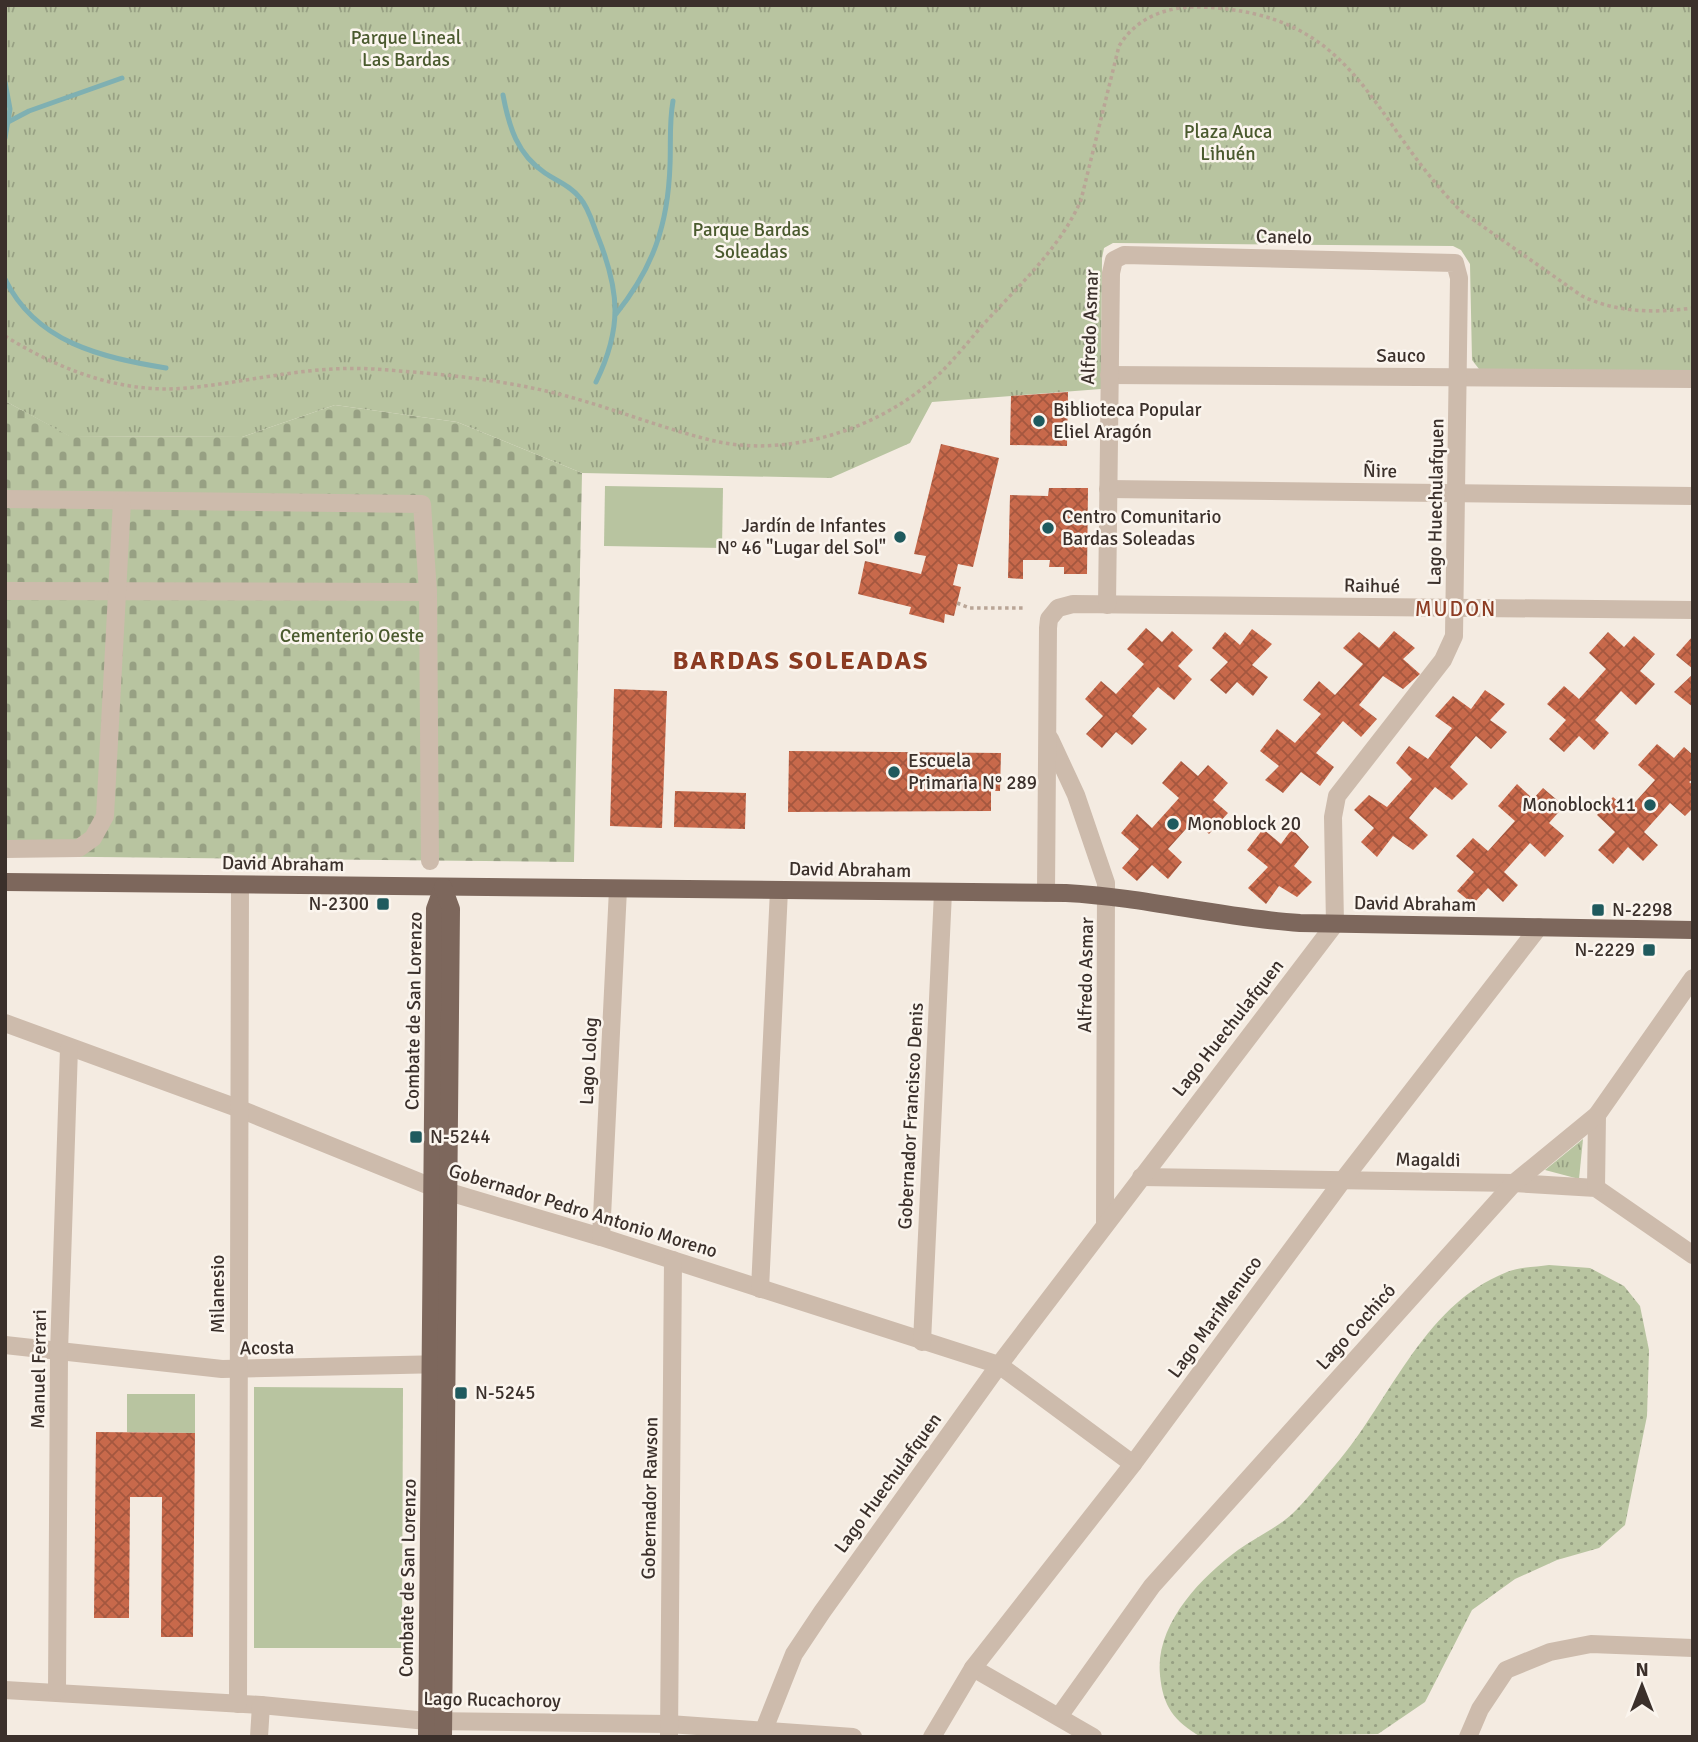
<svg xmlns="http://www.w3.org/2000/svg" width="1698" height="1742" viewBox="0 0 1698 1742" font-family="Signika,sans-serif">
<defs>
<pattern id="grass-dots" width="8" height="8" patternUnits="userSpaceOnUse" patternTransform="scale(1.75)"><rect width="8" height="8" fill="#b8c4a0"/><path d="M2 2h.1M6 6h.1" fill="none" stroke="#97a083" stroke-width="1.8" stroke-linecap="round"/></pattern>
<pattern id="cemetery-stones" width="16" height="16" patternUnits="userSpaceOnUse" patternTransform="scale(1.75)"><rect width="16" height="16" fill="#b8c4a0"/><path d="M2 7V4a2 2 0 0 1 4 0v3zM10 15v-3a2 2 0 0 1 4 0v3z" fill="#97a083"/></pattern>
<pattern id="park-tufts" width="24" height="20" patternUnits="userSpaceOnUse" patternTransform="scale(1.75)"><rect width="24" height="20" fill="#b8c4a0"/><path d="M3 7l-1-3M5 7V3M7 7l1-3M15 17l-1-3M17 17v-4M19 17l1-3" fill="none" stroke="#97a083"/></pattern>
<pattern id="building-cross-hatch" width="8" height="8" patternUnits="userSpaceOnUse" patternTransform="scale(1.75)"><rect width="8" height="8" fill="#c8694b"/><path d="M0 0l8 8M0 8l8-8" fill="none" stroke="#a4573f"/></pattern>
</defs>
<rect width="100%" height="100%" fill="#f4ebe1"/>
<!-- grass -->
<path fill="url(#grass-dots)" d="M1549,1265L1590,1268L1624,1286L1640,1306L1649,1350L1647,1416L1625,1525L1599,1548L1557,1560L1515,1579L1472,1610L1425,1702L1378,1734L1201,1737C1174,1721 1163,1707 1160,1675C1155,1625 1200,1578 1238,1550C1255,1538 1275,1529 1291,1515C1305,1502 1317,1486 1330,1471C1388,1408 1420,1306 1507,1272C1519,1267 1536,1267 1549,1265Z"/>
<!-- cemetery -->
<polygon fill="url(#cemetery-stones)" points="5,401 70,436 242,437 335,405 457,422 582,473 574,862 5,856"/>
<!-- park -->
<g fill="url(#park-tufts)">
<polygon points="5,5 1693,5 1693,372 1479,369 1472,360 1470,264 1461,250 1453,246 1113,243 1104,248 1102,258 1101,389 932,402 910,443 831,478 582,473 457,422 335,405 242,437 69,436 5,401"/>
<polygon points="1583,1139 1579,1179 1545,1170"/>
</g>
<!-- pitch -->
<g fill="#b8c4a0">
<polygon points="605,486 723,488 722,548 604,546"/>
<polygon points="254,1387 403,1388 402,1648 254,1648"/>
<polygon points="127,1394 195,1394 195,1433 127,1432"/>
</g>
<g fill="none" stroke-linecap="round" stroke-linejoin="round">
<!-- stream -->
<g stroke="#7fb0b2" stroke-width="5">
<polyline points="5,82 10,109 5,138"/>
<path d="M503,95C509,127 517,154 545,173C557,181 571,186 580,198C589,208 593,225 598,237C620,292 622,329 596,382"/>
<polyline points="8,122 29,111 122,78"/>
<path d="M5,279C36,343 101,357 166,368"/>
<path d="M616,314C653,268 668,225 670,165C671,143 669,123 673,101"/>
</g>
</g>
<!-- building -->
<g fill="url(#building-cross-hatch)">
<polygon points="1068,392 1067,446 1010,445 1011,396"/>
<polygon points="941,444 999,458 973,567 958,564 953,585 961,587 954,616 945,614 944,623 909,614 911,607 858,594 865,561 921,574 926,556 914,554"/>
<polygon points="1049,488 1088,488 1087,574 1064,574 1064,567 1049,567 1050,560 1023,560 1023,579 1008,578 1010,495 1048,496"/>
<polygon points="1146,628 1162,642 1172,631 1193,650 1178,666 1192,679 1174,700 1158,687 1132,716 1147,729 1132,745 1116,732 1102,748 1086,734 1103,716 1085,699 1101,681 1116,694 1144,664 1127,649"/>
<polygon points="1252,629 1272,644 1252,665 1268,677 1253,696 1237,682 1226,694 1210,680 1228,662 1212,648 1225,632 1240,645"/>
<polygon points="1394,631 1415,648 1403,659 1420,674 1403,689 1383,676 1359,705 1377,719 1361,737 1343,721 1316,753 1334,767 1320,786 1301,772 1283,793 1265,780 1279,766 1260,751 1277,729 1295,743 1321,714 1303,700 1319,681 1335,695 1363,664 1343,648 1359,632 1379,648"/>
<polygon points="1608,632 1624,647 1634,636 1655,654 1640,671 1655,684 1636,705 1621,691 1595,720 1609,733 1594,750 1579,736 1564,752 1549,739 1566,720 1547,704 1564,686 1579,699 1606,669 1589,653"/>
<polygon points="1693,636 1693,669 1676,655"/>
<polygon points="1693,674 1693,707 1674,692"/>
<polygon points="614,689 667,691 662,828 610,826"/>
<polygon points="1485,690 1505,704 1490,720 1507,732 1491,749 1476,736 1450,767 1468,784 1452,800 1435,787 1409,818 1428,835 1413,850 1393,836 1377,857 1361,842 1374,828 1354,810 1369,795 1387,807 1412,779 1396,763 1409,746 1428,759 1452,728 1435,716 1453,696 1471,709"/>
<polygon points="1657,744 1674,758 1684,747 1693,755 1693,779 1689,782 1693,785 1693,808 1685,816 1670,803 1644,832 1658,845 1643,861 1628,847 1613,864 1598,850 1615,832 1597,815 1613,797 1628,810 1655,780 1638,765"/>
<polygon points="789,751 1001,753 1000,791 991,791 991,811 788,812"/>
<polygon points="1181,761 1198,776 1208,765 1228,783 1213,800 1228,813 1209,834 1194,820 1168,849 1182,862 1168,879 1152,865 1137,881 1122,868 1139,849 1121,833 1137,814 1152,828 1179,798 1162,783"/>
<polygon points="1517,784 1533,799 1543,788 1564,806 1549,823 1564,836 1545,857 1530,843 1504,872 1518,885 1503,902 1488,888 1473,904 1457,891 1474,872 1456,856 1473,838 1488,851 1515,821 1498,806"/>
<polygon points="675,791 746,793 745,829 674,827"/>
<polygon points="1263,829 1281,844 1292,829 1309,847 1294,866 1312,882 1297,897 1279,886 1266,904 1248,888 1268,867 1247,850"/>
<polygon points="96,1432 195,1433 193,1637 161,1637 162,1497 130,1497 129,1618 94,1618"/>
</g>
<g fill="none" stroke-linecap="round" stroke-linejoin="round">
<!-- path -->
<g stroke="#b9a596" stroke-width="3.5" stroke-dasharray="3.5 3.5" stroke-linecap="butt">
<path d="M5,336C60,370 121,394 187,388C249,382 310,365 373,369C430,373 490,378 546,391C604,404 661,429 719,442C788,456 869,431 923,388C945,371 963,348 981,327C1017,287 1060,249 1081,200L1119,46C1137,17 1167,6 1201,7C1359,13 1367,117 1461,211L1582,296C1617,313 1655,313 1693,308"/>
<polyline points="957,603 970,608 1023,608"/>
</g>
<!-- minor -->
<g stroke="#cdbbac" stroke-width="18">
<polyline points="1109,375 1693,379"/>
<polyline points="1108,489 1693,496"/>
<polyline points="5,499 422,504 428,592 430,861"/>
<polyline points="5,591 428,592"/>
<polyline points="1050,739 1076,795 1106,883 1105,1225"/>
<polyline points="5,849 79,848 93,838 105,816 122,501"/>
<polyline points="1046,893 1048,628 1049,619 1058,608 1073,604 1693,610"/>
<polyline points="5,1023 240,1109 432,1187 601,1237 999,1365 1133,1464"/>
<polyline points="1141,1177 1514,1183 1596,1188 1693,1255"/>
<polyline points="1596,1188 1597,1115"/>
<polyline points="601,1237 618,889"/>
<polyline points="760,1289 779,890"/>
<polyline points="922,1342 943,892"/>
<polyline points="5,1345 222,1369 445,1364"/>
<polyline points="973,1668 1093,1737"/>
<polyline points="5,1690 261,1705 427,1721 669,1724 853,1737"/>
<polyline points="57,1691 59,1352 69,1048"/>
<polyline points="238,1704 240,885"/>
<polyline points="1060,1715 1152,1586 1514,1183 1597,1115 1693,978"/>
<polyline points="259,1737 261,1705"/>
<polyline points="669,1737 673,1260"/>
<polyline points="761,1737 794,1654 822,1612 999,1365 1335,924 1333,817 1337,796 1443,660 1454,636 1459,278 1455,263 1124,255 1114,260 1111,273 1107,605"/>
<polyline points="932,1737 973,1668 1133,1464 1343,1180 1539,927"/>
<polyline points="1468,1737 1480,1709 1506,1670 1550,1652 1591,1644 1693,1648"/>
</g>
<!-- major -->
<g stroke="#7d675c" stroke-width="18">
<path d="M5,882L1066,893C1145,897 1221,918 1300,923L1693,930"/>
<polyline points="427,1737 435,909 443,887"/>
<polyline points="443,1737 451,909 443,887"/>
</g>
</g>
<!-- markers -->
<g fill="#1f5a5e" stroke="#fbf5ee" stroke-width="2.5">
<circle cx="1039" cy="421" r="7"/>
<circle cx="1048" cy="528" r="7"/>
<circle cx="900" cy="537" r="7"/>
<circle cx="894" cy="772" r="7"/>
<circle cx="1650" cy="805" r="7"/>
<circle cx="1173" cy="824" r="7"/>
<rect x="376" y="897" width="14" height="14" rx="3.5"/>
<rect x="1591" y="903" width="14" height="14" rx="3.5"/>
<rect x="1642" y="943" width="14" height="14" rx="3.5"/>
<rect x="409" y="1130" width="14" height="14" rx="3.5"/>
<rect x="454" y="1386" width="14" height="14" rx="3.5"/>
</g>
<g text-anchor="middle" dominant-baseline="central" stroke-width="5" stroke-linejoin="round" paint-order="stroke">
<!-- park labels -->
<g font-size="19" fill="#4a5a2e" stroke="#fbf5ee">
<text x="406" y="38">Parque Lineal<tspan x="406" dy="22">Las Bardas</tspan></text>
<text x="1228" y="132">Plaza Auca<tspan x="1228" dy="22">Lihuén</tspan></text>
<text x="751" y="230">Parque Bardas<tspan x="751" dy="22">Soleadas</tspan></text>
<text x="352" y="636">Cementerio Oeste</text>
</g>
<!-- street labels -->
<g font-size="19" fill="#3b302b" stroke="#fbf5ee">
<text transform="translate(1284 237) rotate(1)">Canelo</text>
<text transform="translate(1090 327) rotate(-88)">Alfredo Asmar</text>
<text x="1401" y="356">Sauco</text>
<text transform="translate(1380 471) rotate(1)">Ñire</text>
<text transform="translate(1436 502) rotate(-89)">Lago Huechulafquen</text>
<text transform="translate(1372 586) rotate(1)">Raihué</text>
<text transform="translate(283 864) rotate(1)">David Abraham</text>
<text transform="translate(850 870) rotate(1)">David Abraham</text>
<text transform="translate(1415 904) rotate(1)">David Abraham</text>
<text transform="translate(1086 975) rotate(-89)">Alfredo Asmar</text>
<text transform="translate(414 1011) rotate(-89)">Combate de San Lorenzo</text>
<text transform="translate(1228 1028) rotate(-52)">Lago Huechulafquen</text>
<text transform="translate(589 1061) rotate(-87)">Lago Lolog</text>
<text transform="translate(911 1116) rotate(-87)">Gobernador Francisco Denis</text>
<text transform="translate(1428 1160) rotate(1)">Magaldi</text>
<text transform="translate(583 1211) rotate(17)">Gobernador Pedro Antonio Moreno</text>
<text transform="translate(218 1294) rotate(-90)">Milanesio</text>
<text transform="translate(1215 1317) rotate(-54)">Lago MariMenuco</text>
<text transform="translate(1356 1327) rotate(-48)">Lago Cochicó</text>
<text transform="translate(267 1348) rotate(-1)">Acosta</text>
<text transform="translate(39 1369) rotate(-89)">Manuel Ferrari</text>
<text transform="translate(888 1483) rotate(-54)">Lago Huechulafquen</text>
<text transform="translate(650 1498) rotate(-89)">Gobernador Rawson</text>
<text transform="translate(408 1578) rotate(-89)">Combate de San Lorenzo</text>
<text transform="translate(492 1700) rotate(1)">Lago Rucachoroy</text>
</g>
<!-- poi labels -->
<g font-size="19" fill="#3b302b" stroke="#fbf5ee" text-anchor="start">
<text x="1053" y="410">Biblioteca Popular<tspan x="1053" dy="22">Eliel Aragón</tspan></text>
<text x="1062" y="517">Centro Comunitario<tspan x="1062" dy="22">Bardas Soleadas</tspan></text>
<text x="886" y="526" text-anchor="end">Jardín de Infantes<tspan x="886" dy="22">N° 46 "Lugar del Sol"</tspan></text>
<text x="908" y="761">Escuela<tspan x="908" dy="22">Primaria N° 289</tspan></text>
<text x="1636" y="805" text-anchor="end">Monoblock 11</text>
<text x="1187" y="824">Monoblock 20</text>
<text x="369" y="904" text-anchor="end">N-2300</text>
<text x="1612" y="910">N-2298</text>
<text x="1635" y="950" text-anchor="end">N-2229</text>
<text x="430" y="1137">N-5244</text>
<text x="475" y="1393">N-5245</text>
</g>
<!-- neighbourhood labels -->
<g font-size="21" letter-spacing="2" fill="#8c3b22" stroke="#fbf5ee">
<text x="1456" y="609">MUDON</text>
</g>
<!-- district labels -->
<g font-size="26" font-weight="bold" letter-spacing="2" fill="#8c3b22" stroke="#fbf5ee">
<text x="801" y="661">BARDAS SOLEADAS</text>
</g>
</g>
<!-- border -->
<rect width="1698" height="1742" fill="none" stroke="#3b302b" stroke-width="14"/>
<!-- north arrow -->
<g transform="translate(1642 1686)" stroke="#fbf5ee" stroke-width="5" paint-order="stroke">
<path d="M0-5L12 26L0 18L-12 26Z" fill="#3b302b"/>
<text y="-10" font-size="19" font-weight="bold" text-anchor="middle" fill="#3b302b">N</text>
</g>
</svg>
